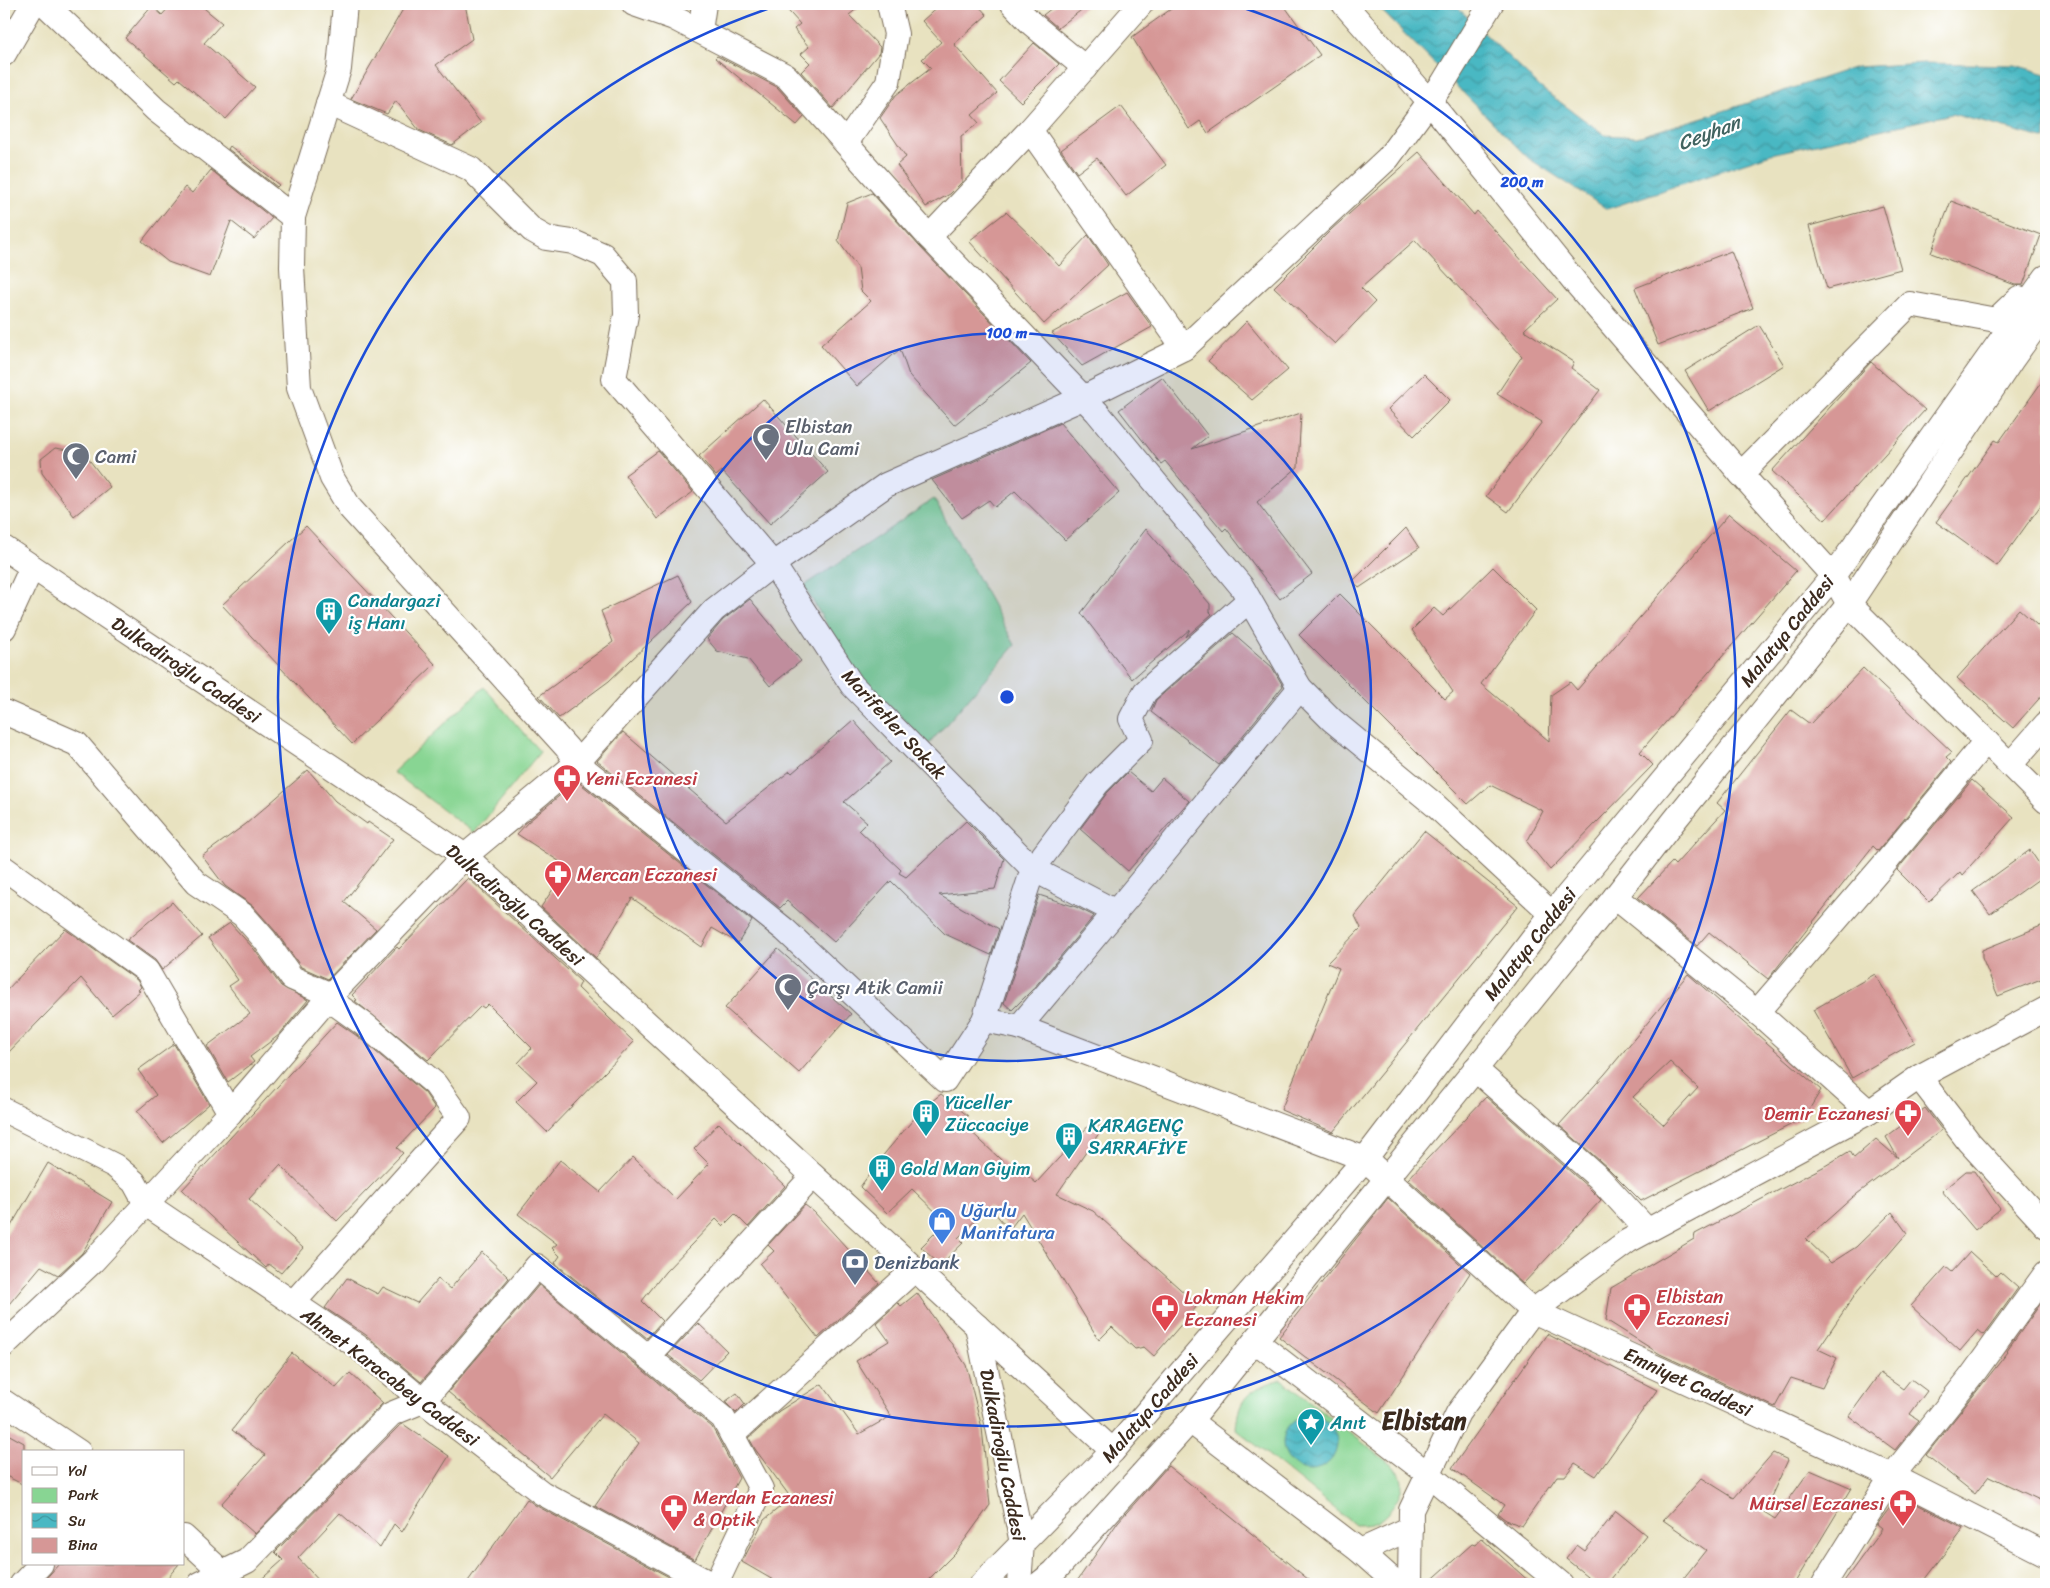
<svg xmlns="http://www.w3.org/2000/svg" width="2050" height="1588" viewBox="0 0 2050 1588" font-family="Sriracha,sans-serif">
<defs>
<pattern id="water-waves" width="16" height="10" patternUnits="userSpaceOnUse" patternTransform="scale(1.25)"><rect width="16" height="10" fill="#4ab8c3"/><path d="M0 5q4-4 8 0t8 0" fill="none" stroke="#3f969e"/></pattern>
</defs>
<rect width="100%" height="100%" fill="#fff"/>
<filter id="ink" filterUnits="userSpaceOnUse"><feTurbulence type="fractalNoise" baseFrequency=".02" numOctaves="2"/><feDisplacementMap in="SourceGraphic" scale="10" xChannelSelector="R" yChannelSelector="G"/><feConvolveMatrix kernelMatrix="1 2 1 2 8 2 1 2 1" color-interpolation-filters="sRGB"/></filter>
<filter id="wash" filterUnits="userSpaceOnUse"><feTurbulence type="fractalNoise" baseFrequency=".0096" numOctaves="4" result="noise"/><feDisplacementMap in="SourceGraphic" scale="20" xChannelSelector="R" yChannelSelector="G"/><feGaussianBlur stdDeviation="1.12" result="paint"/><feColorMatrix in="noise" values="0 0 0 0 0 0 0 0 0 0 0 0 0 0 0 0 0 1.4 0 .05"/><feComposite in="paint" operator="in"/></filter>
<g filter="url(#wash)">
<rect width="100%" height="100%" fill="#e8e2c0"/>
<!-- green -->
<g fill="#88d593" stroke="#628058">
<polygon points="934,499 1015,645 929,744 855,673 804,586"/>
<polygon points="484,687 540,752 474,833 393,772"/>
<path d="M1281,1379L1394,1467C1396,1470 1400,1474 1401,1477C1407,1493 1386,1521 1371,1524C1366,1525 1360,1525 1355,1525L1236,1429C1238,1396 1251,1389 1281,1379Z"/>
</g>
<!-- water -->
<g fill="url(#water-waves)" stroke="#427170">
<polygon points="1375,4 1454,4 1541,88 1605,135 1637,137 1723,111 1856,67 1924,63 2015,65 2046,74 2046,139 1952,114 1771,154 1607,209 1528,158"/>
<circle cx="1310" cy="1443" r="27"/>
</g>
<g id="blocks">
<!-- building -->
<g fill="#d69796" fill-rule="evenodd">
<polygon points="172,4 199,4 222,23 204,43 255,87 226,119 179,79 176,82 125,38 152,6 162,15"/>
<polygon points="406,4 465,4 472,39 436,65 481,123 452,145 419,130 396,101 387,114 351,99"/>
<polygon points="782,4 863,4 849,15 880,47 879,53 833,108 801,72 810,63 801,54 809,47 794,29 800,24"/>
<polygon points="941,4 977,4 987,15 954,44 997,93 972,115 979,123 961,136 962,182 950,194 926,207 897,165 906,157 880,118 896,95 931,68 922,59 941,42 922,21"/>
<polygon points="1057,4 1089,4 1058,28 1043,15"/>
<polygon points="1178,4 1283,4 1320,55 1208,133 1200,121 1189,129 1132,37"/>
<polygon points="1034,43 1059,64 1021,102 999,81"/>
<polygon points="717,56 777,87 804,117 797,125 715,58"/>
<polygon points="1121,106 1166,165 1126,196 1097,158 1077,173 1061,150"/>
<polygon points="230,146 279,185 277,187 228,149"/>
<polygon points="1419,152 1474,215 1477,211 1557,299 1524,330 1574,362 1571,368 1600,390 1508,512 1486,496 1542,422 1497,394 1522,356 1415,240 1361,288 1375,302 1335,344 1274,287 1332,229"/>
<polygon points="211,170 272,218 254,239 231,221 210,277 168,262 142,241 185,187 192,193"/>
<polygon points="872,193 919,246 1031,363 954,425 909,375 900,349 857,386 821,345 871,301 861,291 858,268 838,241 847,203"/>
<polygon points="1951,201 2041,235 2023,285 2015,285 1931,253"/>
<polygon points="1883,206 1901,269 1827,289 1809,226"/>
<polygon points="1006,212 1033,238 1059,266 1088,235 1108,265 1044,324 969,241"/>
<polygon points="1731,251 1753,308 1658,345 1635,288"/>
<polygon points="1127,292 1152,327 1082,366 1052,333"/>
<polygon points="1247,321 1288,370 1252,400 1208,361"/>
<polygon points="1759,325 1784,365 1709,411 1685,371"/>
<polygon points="1871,362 1925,410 1825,520 1772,471"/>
<polygon points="1424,374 1450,400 1414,436 1388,409"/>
<polygon points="2046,376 2046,498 1997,566 1936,522 1995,440 1999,442"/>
<polygon points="1162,377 1208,436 1192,449 1301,413 1298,467 1257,502 1312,574 1280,599 1226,528 1223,531 1165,461 1161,464 1119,410"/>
<polygon points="763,399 828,472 770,524 722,471 716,476 699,456"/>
<polygon points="1060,423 1119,493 1065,540 1015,491 995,507 989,500 962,518 932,480"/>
<polygon points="55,448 75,451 81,462 87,457 110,487 74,516 42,473 41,459"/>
<polygon points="658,451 693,492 657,519 625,475"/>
<polygon points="1729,514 1796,571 1640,752 1653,765 1550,870 1527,842 1543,811 1490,785 1468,804 1299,635 1340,594 1445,699 1453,692 1412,630 1434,608 1443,616 1493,567 1536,610 1481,684 1549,741 1551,695 1570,682 1577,690"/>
<polygon points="306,526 435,664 352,744 222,605"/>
<polygon points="1406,528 1419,548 1359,588 1353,581"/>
<polygon points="1146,529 1210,604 1210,612 1212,614 1186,637 1190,629 1132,679 1081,613"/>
<polygon points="678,575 692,602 609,681 559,718 539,696 613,642 601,611"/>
<polygon points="750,599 801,661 770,686 748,659 717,651 707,639 723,620"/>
<polygon points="2019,609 2046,633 2046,691 2013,728 1957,678"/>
<polygon points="1233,633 1272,667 1283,686 1219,765 1151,712 1156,700"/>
<polygon points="1863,668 1952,752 1946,757 1951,762 1878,851 1873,846 1768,979 1709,932 1697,946 1638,898 1672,862 1675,865 1725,810 1717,803 1791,710 1810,724"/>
<polygon points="853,720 890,762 844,802 867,822 859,830 901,870 899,873 906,877 966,821 1004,859 995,889 939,895 999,929 991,955 945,934 891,881 834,942 787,901 780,908 597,761 623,732 726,821 790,771 792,773"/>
<polygon points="308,770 335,801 367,824 368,822 393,839 344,902 376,929 328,979 301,967 276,932 253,906 225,886 202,856 246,824"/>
<polygon points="1128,772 1151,791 1162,778 1189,801 1128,871 1080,829 1107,793"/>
<polygon points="1972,780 2014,817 1962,875 1960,872 1929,902 1897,870"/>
<polygon points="577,781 752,921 738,943 712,928 702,947 632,898 596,958 541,907 568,867 517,834 528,822"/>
<polygon points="1424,831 1518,906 1333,1132 1281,1110 1339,968 1327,963 1361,928 1355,916"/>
<polygon points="2030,850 2046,874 1990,914 1973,891"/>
<polygon points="468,878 581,982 578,988 634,1042 547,1132 516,1102 537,1081 518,1063 532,1048 488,1004 484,1008 481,1006 428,1060 355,1001 357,1000 352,995 397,947 399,949"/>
<polygon points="1039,895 1076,907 1094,916 1034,988 1012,1010 1004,1003"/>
<polygon points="172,902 202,936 162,970 155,960 127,940"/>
<polygon points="230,923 254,949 281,986 308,1000 279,1035 250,1057 254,1062 228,1082 207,1046 250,1014 229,986 238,980 208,938"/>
<polygon points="2046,924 2046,977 1998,996 1982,958 1982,950"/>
<polygon points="65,929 137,980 141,987 138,990 140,991 112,1015 81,978 4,1057 4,993"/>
<polygon points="778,949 851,1014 799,1073 725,1008"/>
<path d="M1688,974L1821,1090L1804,1118L1641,1201L1608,1168L1559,1125L1605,1074ZM1670,1062L1698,1088L1664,1125L1633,1097Z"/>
<polygon points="1875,974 1915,1042 1852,1078 1813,1010"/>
<polygon points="337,1022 357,1036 425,1093 435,1108 397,1148 403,1153 337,1221 280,1165 249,1199 303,1248 281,1273 269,1264 266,1268 182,1190"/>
<polygon points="174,1044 209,1104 163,1143 137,1111 156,1095 138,1070"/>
<polygon points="941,1094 968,1116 962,1123 1017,1175 1022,1171 1036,1183 1093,1121 1102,1129 1057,1194 1093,1211 1198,1305 1154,1356 1144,1347 1135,1349 1112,1327 1099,1340 1022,1213 1009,1230 989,1206 958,1238 963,1243 940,1265 921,1247 946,1222 912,1189 887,1213 860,1187 885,1153 923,1108"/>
<polygon points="1486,1097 1589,1188 1601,1200 1523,1284 1408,1179"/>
<polygon points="1925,1108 1942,1130 1853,1197 1806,1239 1831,1263 1856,1247 1892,1212 1907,1233 1858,1290 1818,1349 1837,1358 1822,1388 1791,1378 1775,1407 1660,1354 1606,1320 1611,1288 1694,1239 1695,1234 1825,1166 1850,1151 1854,1158 1876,1139 1898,1158 1886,1137"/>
<polygon points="719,1123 785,1186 748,1227 735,1214 723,1226 716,1219 665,1272 642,1301 662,1321 647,1338 555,1263 560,1256 552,1248 557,1244 518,1214 560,1160 600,1192 633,1157 676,1199 709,1164 694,1149"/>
<polygon points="48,1163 112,1202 82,1253 58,1275 41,1266 4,1310 4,1238"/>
<polygon points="1966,1171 1974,1171 2000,1209 1975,1230 1942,1191"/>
<polygon points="1388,1198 1470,1273 1379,1413 1279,1337"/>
<polygon points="805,1205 814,1212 879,1283 818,1338 760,1264 774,1251 768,1245"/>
<polygon points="482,1252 509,1278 421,1382 366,1335 325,1308 347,1278 378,1294 383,1287 417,1303 438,1279 450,1289"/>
<polygon points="1970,1252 1996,1276 2000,1272 2018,1288 1984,1335 1978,1330 1960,1351 1911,1306 1946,1267 1952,1272"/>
<polygon points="539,1285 712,1427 739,1478 695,1560 595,1506 639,1443 603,1414 550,1477 448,1392"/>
<polygon points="917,1293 966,1365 982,1428 990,1505 956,1552 924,1584 780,1584 742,1562 764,1520 791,1498 755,1449 749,1438 779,1411 822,1384 859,1434 891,1416 856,1361 889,1341 876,1323 898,1303 901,1306"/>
<polygon points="2046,1296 2046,1503 1989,1476 1975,1494 1926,1455 2008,1352 2007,1351"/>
<polygon points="698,1323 727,1351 699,1380 668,1355"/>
<polygon points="1547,1334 1657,1390 1596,1476 1575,1463 1565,1476 1557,1476 1522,1526 1506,1520 1498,1514 1504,1505 1452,1468"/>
<polygon points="292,1353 336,1388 350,1373 383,1403 255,1534 221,1504 265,1455 232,1430"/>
<polygon points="1880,1373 1903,1389 1911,1379 1927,1391 1910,1414 1919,1420 1895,1450 1849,1416"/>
<polygon points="737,1393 745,1404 736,1413 725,1402"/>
<polygon points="403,1424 449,1456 402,1532 394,1524 380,1548 340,1513 298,1558 322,1584 256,1584 283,1560 275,1552 399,1426"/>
<polygon points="4,1432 24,1443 24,1485 4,1475"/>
<polygon points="1773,1453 1788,1460 1764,1512 1775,1519 1810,1470 1852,1488 1794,1584 1679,1584 1706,1550 1663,1520 1702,1478 1734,1498"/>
<polygon points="1168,1466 1314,1584 1075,1584 1118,1522"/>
<polygon points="1899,1495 1964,1528 1921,1584 1842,1584 1882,1529 1877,1525"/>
<polygon points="527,1499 535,1505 682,1584 466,1584"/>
<polygon points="1616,1511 1646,1535 1607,1584 1597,1584 1566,1559 1577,1545 1585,1551"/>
<polygon points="1481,1538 1532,1584 1427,1584 1472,1544 1475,1545"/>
<polygon points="59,1564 179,1564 162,1584 41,1584"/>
</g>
</g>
</g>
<g filter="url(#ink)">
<use href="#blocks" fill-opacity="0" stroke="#786a57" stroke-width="1"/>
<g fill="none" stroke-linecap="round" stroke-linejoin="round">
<!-- minor casing -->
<g stroke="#786a57" stroke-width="26">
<g id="minor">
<polyline points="45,4 156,110 293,217"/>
<polyline points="345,4 339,69 293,217 292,267 299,388 332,478 350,508 567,748 577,763 785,930 945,1080 984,1020 1033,869 1097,784 1141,740 1131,719 1145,692 1248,601"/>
<polyline points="634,4 674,18 786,76 929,237 1097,412 1242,587 1300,688 1332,720 1436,806 1552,914"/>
<polyline points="1013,4 1032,24 1085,68"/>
<polyline points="1344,4 1430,102 1575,282 1741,474 1833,576 1849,604 2046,801"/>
<polyline points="700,31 704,4"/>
<polyline points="4,54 33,4"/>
<polyline points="328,103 471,169 532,230 546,238 573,242 603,255 625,281 626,315 614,379 773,564 852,685 1033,869 1116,912"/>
<polyline points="1030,130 1184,348"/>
<polyline points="846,143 888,82 896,34 889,4"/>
<polyline points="929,237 1030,130 1141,4"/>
<polyline points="1741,474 1910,304 1996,320 2019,298"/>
<polyline points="4,548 465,856 1113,1451"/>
<polyline points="4,628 32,567"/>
<polyline points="4,712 77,744 196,883 243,915 265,940 292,978 331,995 337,1005 365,1025 435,1084 459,1118 293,1303"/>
<polyline points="2010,765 2046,724"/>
<polyline points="4,868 147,971 230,1113"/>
<polyline points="1615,897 1765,1019 1869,1112"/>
<polyline points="1757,1012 1887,861 1986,741"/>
<polyline points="984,1020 1019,1027 1365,1159 1533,1311 1892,1476 2046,1554"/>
<polyline points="1019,1027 1128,897 1300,688"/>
<polyline points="1475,1069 1599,1178 1647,1230"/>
<polyline points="1919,1077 1969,1142 2046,1226"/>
<polyline points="4,1110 115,1166 134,1182 146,1204 357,1346 423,1401 542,1493 711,1584"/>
<polyline points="977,1326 1022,1543 1019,1584"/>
<polyline points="1255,1341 1428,1474 1561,1584"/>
<polyline points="4,1345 93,1261 230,1113 331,995 465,856 577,763 714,610 773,564 886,485 1085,397 1184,348 1388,158 1443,83 1491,4"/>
<polyline points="648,1357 813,1176"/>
<polyline points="4,1402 79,1452"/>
<polyline points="1190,1421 1360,1551 1411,1528"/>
<polyline points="732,1435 915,1269"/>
<polyline points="184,1537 223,1573 231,1584"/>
<polyline points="1360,1551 1397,1584"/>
<polyline points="22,1584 41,1564"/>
<polyline points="200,1584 247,1561 391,1414 423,1401 537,1266 723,1418 761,1489 716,1584"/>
<polyline points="982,1584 1113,1451 1365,1159 1552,914 1833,576 2046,277"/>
<polyline points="1039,1584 1054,1572 1190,1421 1615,897 1674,821 1849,604 2011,361 2046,312"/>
<polyline points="1410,1584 1411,1510 1458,1413 1533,1311 1628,1241 1869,1112 1919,1077 2046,1009"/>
<polyline points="1824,1584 1892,1476 1970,1378 2046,1273"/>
</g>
</g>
<!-- minor -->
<use href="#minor" stroke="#fff" stroke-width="24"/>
</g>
</g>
<!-- distance rings -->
<circle cx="1007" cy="697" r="364" fill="#1d4ed8" fill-opacity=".12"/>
<g fill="none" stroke="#1d4ed8" stroke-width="2.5">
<circle cx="1007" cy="697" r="364"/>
<path d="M1238 6A729 729 0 1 1 776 6"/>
</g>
<!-- icons -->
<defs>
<g id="mosque-pin" transform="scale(1.4375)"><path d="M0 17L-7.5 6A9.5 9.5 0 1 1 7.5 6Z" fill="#6b7280" stroke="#fff"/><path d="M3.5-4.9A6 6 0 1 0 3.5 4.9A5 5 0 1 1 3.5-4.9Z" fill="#fff"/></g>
<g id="building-pin" transform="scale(1.4375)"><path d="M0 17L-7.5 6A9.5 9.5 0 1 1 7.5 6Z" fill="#0f9aa8" stroke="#fff"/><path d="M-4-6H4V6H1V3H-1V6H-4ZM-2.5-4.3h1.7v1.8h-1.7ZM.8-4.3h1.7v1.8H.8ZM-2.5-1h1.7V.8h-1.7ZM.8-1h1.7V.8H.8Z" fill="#fff"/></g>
<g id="pharmacy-pin" transform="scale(1.4375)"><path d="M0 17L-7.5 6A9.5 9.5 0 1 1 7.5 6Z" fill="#e0444e" stroke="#fff"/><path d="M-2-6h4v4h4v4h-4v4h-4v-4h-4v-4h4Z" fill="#fff"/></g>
<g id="shop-pin" transform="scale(1.4375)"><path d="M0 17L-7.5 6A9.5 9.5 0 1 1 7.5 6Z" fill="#3f7fe0" stroke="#fff"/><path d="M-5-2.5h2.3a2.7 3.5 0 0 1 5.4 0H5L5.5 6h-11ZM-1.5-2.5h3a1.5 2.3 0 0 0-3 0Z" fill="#fff"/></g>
<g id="bank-pin" transform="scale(1.4375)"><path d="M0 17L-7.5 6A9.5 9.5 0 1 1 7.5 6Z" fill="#5c6f8a" stroke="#fff"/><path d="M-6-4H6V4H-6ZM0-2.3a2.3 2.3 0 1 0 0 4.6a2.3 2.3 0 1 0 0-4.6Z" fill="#fff"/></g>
<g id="sight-pin" transform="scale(1.4375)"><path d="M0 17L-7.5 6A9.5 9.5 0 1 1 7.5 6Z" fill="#0f9aa8" stroke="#fff"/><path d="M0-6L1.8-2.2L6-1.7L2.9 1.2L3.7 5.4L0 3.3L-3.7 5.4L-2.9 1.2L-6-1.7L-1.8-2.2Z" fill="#fff"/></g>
</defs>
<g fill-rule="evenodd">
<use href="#mosque-pin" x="766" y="437"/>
<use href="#mosque-pin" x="76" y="456"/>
<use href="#building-pin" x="329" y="611"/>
<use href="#pharmacy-pin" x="567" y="778"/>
<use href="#pharmacy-pin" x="558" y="874"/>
<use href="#mosque-pin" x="788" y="987"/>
<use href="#building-pin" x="926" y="1113"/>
<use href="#pharmacy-pin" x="1908" y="1113"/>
<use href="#building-pin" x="1069" y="1136"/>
<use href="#building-pin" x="882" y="1168"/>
<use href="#shop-pin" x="942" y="1221"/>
<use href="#bank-pin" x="855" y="1262"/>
<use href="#pharmacy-pin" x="1637" y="1307"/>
<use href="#pharmacy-pin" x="1165" y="1308"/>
<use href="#sight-pin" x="1311" y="1422"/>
<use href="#pharmacy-pin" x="1903" y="1503"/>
<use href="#pharmacy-pin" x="674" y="1508"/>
</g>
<g text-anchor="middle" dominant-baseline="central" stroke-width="4.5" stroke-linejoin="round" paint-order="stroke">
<!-- worship labels -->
<g font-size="19" fill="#5b616d" stroke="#fff" text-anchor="start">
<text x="785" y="426">Elbistan<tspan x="785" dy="22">Ulu Cami</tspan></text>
<text x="95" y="456">Cami</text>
<text x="807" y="987">Çarşı Atik Camii</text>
</g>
<!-- culture labels -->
<g font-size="19" fill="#0d838f" stroke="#fff" text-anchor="start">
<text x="348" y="600">Candargazi<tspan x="348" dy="22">iş Hanı</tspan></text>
<text x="945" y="1102">Yüceller<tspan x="945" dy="22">Züccaciye</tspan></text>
<text x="1088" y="1125">KARAGENÇ<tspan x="1088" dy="22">SARRAFİYE</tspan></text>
<text x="901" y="1168">Gold Man Giyim</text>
<text x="1330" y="1422">Anıt</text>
</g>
<!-- street labels -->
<g font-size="19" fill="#3b2a1e" stroke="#fff">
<text transform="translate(1787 631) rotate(-51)">Malatya Caddesi</text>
<text transform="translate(186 670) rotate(34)">Dulkadiroğlu Caddesi</text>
<text transform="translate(894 724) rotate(47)">Marifetler Sokak</text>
<text transform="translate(515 905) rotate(41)">Dulkadiroğlu Caddesi</text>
<text transform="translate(1530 944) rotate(-52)">Malatya Caddesi</text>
<text transform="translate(390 1377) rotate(37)">Ahmet Karacabey Caddesi</text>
<text transform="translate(1688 1382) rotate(25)">Emniyet Caddesi</text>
<text transform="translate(1150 1408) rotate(-49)">Malatya Caddesi</text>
<text transform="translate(1003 1455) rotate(79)">Dulkadiroğlu Caddesi</text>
</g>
<!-- health labels -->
<g font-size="19" fill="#be3a42" stroke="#fff" text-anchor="start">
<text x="586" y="778">Yeni Eczanesi</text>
<text x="577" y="874">Mercan Eczanesi</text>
<text x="1889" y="1113" text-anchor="end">Demir Eczanesi</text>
<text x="1656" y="1296">Elbistan<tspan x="1656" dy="22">Eczanesi</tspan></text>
<text x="1184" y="1297">Lokman Hekim<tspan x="1184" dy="22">Eczanesi</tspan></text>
<text x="693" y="1497">Merdan Eczanesi<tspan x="693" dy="22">&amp; Optik</tspan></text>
<text x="1884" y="1503" text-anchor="end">Mürsel Eczanesi</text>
</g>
<!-- shop labels -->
<g font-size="19" fill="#366cbe" stroke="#fff" text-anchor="start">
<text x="961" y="1210">Uğurlu<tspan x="961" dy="22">Manifatura</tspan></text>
</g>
<!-- service labels -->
<g font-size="19" fill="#4e5e75" stroke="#fff" text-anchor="start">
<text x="874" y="1262">Denizbank</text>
</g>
<!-- water labels -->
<g font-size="20" font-style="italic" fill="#416360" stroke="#fff">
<text transform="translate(1709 133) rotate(-20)">Ceyhan</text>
</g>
<!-- district labels -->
<g font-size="24" font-weight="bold" fill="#3b2a1e" stroke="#fff">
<text x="1424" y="1421">Elbistan</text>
</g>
</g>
<circle cx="1007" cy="697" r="8" fill="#1d4ed8" stroke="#fff" stroke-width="2.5"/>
<g font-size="15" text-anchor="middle" font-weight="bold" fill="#1d4ed8" stroke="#fff" stroke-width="4.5" stroke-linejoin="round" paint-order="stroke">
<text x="1522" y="187">200 m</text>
<text x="1007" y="338">100 m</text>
</g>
<!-- margin -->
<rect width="2050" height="1588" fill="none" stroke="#fff" stroke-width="20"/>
<!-- legend -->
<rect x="22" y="1450" width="162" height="115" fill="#ffffff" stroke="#b1aaa5"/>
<rect x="32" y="1467" width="25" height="8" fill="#ffffff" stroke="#b1aaa5"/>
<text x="68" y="1476" font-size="15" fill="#3b2a1e">Yol</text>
<rect x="32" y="1488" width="25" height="15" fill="#88d593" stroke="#b1aaa5"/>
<text x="68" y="1500" font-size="15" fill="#3b2a1e">Park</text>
<rect x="32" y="1513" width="25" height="15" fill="url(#water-waves)" stroke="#b1aaa5"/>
<text x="68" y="1526" font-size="15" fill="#3b2a1e">Su</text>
<rect x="32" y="1538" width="25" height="15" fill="#d69796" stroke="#b1aaa5"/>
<text x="68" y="1550" font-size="15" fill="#3b2a1e">Bina</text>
</svg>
